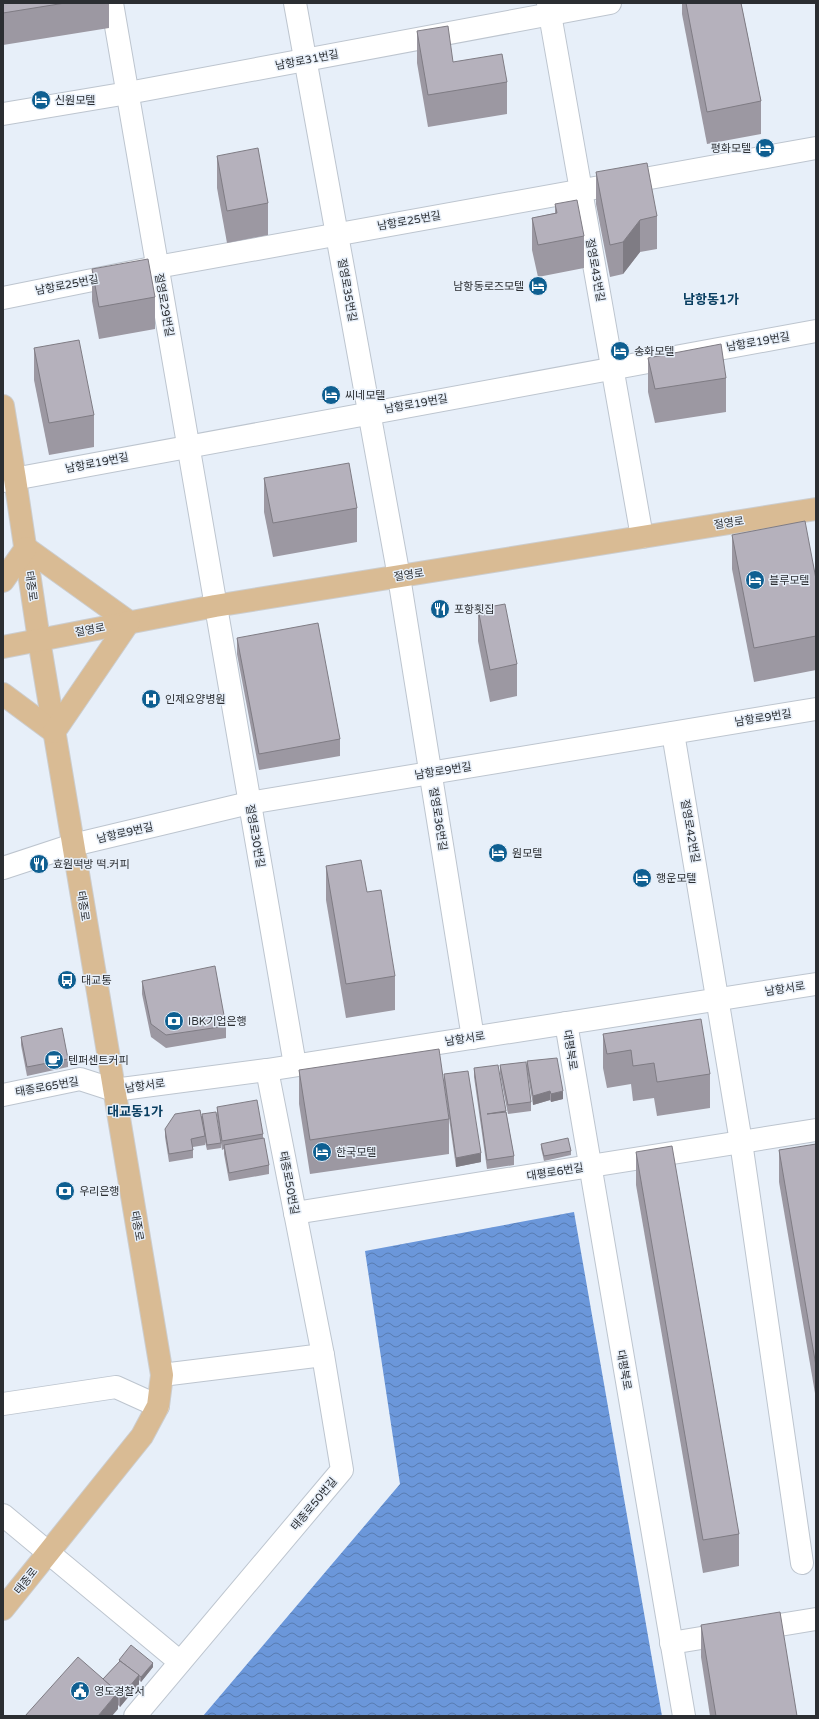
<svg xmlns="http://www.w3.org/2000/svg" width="819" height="1719" viewBox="0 0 819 1719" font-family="'Varela Round','Noto Sans KR',sans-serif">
<defs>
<pattern id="water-waves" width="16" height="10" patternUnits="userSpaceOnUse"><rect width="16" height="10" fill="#6b97da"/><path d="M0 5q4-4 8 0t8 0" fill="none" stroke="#587cb1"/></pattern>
</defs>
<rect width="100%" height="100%" fill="#e7eff9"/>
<!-- water -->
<polygon fill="url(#water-waves)" points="574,1212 662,1716 203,1716 400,1484 365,1251"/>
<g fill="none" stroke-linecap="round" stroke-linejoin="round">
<!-- minor casing -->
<g stroke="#bdc5cf" stroke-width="24">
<g id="minor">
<polyline points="112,3 295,1065"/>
<polyline points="295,3 399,577 473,1038"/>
<polyline points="548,3 642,537"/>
<polyline points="3,114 128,93 610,3"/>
<polyline points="3,298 157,267 816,148"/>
<polyline points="3,481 816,331"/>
<polyline points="673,733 741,1142 802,1563"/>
<polyline points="3,868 73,845 249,803 816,709"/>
<polyline points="566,1023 684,1716"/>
<polyline points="3,1095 80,1079 114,1090 267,1070 816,984"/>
<polyline points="295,1213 816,1130"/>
<polyline points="162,1375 323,1355"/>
<polyline points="3,1404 116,1387 158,1406"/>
<polyline points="3,1515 180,1662"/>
<polyline points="671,1643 816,1619"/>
<polyline points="135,1716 342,1470 323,1355 267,1070"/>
</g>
</g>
<!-- major casing -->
<g stroke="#cccdce" stroke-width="24">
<g id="major">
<polyline points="3,406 15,479 39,640 162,1375 158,1406 142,1436 3,1609"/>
<polyline points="26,548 129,622"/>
<polyline points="3,581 26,548"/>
<polyline points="3,647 215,606 816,509"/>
<polyline points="3,694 54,732"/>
<polyline points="54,732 129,622"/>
</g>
</g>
<!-- minor -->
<use href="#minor" stroke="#fff" stroke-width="22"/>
<!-- major -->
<use href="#major" stroke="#d9bb94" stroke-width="22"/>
</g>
<!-- wall -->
<g fill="#9c98a2">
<polygon points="3,3 109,3 109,28 3,45"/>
<polygon points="682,3 741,3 761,101 761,134 707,144 682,14"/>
<polygon points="417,31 453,62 507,82 507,114 428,127 417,63"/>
<polygon points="217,156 268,203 268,235 227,243 217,188"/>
<polygon points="596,172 657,216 657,249 640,252 623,274 610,277 596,204"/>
<polygon points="555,204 584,236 584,268 538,277 532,250 532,218 555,213"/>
<polygon points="92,269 155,297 155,329 99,339 92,301"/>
<polygon points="34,348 94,415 94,447 49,455 34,380"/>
<polygon points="648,358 726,378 726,412 655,423 648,392"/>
<polygon points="264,478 357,508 357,542 273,557 264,512"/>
<polygon points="732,535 816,579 816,670 754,682 732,569"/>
<polygon points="478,609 517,664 517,696 490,702 478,641"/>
<polygon points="237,638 340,739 340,756 259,770 237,654"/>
<polygon points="326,866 395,976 395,1010 346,1018 326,900"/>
<polygon points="142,981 226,1026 226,1038 166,1048 151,1037 142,994"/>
<polygon points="603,1034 710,1074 710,1108 657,1116 654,1098 633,1101 631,1084 607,1088 603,1068"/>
<polygon points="21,1037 68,1059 68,1067 27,1076 21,1045"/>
<polygon points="527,1061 563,1099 551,1102 550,1100 533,1105 527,1070"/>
<polygon points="500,1065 531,1102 531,1111 508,1114 500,1074"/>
<polygon points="474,1068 506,1111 514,1156 514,1165 487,1169 474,1077"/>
<polygon points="299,1070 449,1119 449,1154 310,1174 299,1104"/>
<polygon points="444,1074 481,1162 456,1167 444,1083"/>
<polygon points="217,1107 263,1134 263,1138 269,1165 269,1174 229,1181 224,1154 224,1149 222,1150 217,1116"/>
<polygon points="202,1116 221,1143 221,1148 207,1150 205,1142 205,1145 193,1147 193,1158 169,1162 165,1137 165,1129"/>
<polygon points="541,1144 571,1151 571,1155 544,1161 541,1148"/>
<polygon points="816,1146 816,1399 779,1182 779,1150"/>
<polygon points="636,1152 739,1534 739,1566 703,1573 636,1185"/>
<polygon points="701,1625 797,1716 710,1716 701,1657"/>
<polygon points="119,1660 153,1667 141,1682 139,1680 139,1684 120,1707 118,1705 118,1709 103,1679 119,1662"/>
</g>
<!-- shaded-wall -->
<g fill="#7f7c84">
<polygon points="640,220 640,252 623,274 623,242"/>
<polygon points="550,1091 550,1100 533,1105 533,1096"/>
<polygon points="563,1091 563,1099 551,1102 551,1094"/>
<polygon points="481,1153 481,1162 456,1167 456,1158"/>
<polygon points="153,1663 153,1667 141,1682 141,1677"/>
<polygon points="139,1675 139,1684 120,1707 120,1698"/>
<polygon points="118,1692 118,1709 112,1716 98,1716"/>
</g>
<!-- building -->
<g fill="#b5b1bc" stroke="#7f7c84">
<polygon points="3,3 65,3 3,13"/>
<polygon points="686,3 741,3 761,101 707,112"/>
<polygon points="448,26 453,62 502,54 507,82 428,95 417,31"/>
<polygon points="258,148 268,203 227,211 217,156"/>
<polygon points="647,163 657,216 640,220 623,242 610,245 596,172"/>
<polygon points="577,200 584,236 538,245 532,218 557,213 555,204"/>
<polygon points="148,259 155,297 99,307 92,269"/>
<polygon points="79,340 94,415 49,423 34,348"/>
<polygon points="721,344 726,378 655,389 648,358"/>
<polygon points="349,463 357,508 273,523 264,478"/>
<polygon points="805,521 816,579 816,636 754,648 732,535"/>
<polygon points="505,604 517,664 490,670 478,609"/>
<polygon points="318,623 340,739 259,754 237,638"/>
<polygon points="361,860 367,892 381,890 395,976 346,984 326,866"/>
<polygon points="215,966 226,1026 166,1035 151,1024 142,981"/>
<polygon points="701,1019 710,1074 657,1082 654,1063 633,1066 631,1050 607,1054 603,1034"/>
<polygon points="62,1028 68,1059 27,1067 21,1037"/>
<polygon points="439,1049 449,1119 310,1140 299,1070"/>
<polygon points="557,1058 563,1091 551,1094 550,1091 533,1096 527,1061"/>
<polygon points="526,1062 531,1102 508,1105 500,1065"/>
<polygon points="498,1065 506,1111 487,1114 506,1112 514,1156 487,1160 474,1068"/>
<polygon points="468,1071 481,1153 456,1158 444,1074"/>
<polygon points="257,1100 263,1134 222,1141 217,1107"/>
<polygon points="200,1110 205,1136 191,1139 193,1150 169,1154 165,1129 175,1114"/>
<polygon points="216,1112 221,1143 207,1145 202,1114"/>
<polygon points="264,1138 269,1165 229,1173 224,1145"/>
<polygon points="568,1138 571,1151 544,1156 541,1144"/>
<polygon points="816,1144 816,1366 779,1150"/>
<polygon points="672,1146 739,1534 703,1540 636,1152"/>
<polygon points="780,1612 797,1716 716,1716 701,1625"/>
<polygon points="131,1645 153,1663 141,1677 119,1660"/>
<polygon points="78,1657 118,1692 98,1716 25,1716"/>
<polygon points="120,1661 139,1675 120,1698 118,1696 118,1692 103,1679"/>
</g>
<!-- icons -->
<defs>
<g id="hotel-disc" transform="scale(1)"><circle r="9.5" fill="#0f5f91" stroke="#e7eff9"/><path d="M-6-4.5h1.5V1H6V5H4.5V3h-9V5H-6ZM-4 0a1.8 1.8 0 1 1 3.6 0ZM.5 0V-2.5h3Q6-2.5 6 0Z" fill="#fff"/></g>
<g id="restaurant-disc" transform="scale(1)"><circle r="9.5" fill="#0f5f91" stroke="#e7eff9"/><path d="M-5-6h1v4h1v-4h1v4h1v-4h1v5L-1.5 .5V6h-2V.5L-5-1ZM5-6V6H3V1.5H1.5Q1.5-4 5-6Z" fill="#fff"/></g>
<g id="hospital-disc" transform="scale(1)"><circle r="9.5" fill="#0f5f91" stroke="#e7eff9"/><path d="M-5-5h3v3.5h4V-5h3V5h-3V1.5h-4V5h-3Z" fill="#fff"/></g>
<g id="bus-disc" transform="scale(1)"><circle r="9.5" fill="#0f5f91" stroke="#e7eff9"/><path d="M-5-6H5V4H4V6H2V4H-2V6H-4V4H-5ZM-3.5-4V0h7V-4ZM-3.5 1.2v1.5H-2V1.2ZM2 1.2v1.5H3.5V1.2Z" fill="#fff"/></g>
<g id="bank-disc" transform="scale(1)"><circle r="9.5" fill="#0f5f91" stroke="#e7eff9"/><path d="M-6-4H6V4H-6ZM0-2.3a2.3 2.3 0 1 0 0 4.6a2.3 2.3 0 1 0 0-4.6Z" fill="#fff"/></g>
<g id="cafe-disc" transform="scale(1)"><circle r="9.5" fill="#0f5f91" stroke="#e7eff9"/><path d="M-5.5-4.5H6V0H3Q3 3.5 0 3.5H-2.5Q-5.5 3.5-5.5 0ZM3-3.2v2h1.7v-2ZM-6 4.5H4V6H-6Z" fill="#fff"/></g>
<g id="civic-disc" transform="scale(1)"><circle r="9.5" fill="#0f5f91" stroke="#e7eff9"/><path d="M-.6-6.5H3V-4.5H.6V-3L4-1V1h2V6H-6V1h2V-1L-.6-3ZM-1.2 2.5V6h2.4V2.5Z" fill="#fff"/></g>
</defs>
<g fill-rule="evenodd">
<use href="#hotel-disc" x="41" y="100"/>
<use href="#hotel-disc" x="765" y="148"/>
<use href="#hotel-disc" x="538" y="286"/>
<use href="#hotel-disc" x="620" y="351"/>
<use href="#hotel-disc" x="331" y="395"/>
<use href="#hotel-disc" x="755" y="580"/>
<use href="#restaurant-disc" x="440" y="609"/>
<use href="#hospital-disc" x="151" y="699"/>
<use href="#hotel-disc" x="498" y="853"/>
<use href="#restaurant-disc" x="39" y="864"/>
<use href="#hotel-disc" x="642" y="878"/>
<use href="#bus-disc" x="67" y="980"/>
<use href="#bank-disc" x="174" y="1021"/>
<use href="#cafe-disc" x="54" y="1060"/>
<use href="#hotel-disc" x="322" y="1152"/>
<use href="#bank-disc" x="65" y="1191"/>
<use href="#civic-disc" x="80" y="1691"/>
</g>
<g text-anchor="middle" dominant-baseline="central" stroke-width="3" stroke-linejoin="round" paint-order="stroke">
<!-- street labels -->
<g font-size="11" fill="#2b2e32" stroke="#e7eff9">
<text transform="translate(307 60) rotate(-11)">남항로31번길</text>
<text transform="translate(409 221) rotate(-10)">남항로25번길</text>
<text transform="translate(595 270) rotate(80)">절영로43번길</text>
<text transform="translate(67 285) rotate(-11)">남항로25번길</text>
<text transform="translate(347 290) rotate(80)">절영로35번길</text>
<text transform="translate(164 305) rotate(80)">절영로29번길</text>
<text transform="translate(758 342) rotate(-10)">남항로19번길</text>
<text transform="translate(416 404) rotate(-10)">남항로19번길</text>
<text transform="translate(97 463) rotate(-11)">남항로19번길</text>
<text transform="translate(729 523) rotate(-9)">절영로</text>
<text transform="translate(409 575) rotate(-9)">절영로</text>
<text transform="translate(31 586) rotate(82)">태종로</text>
<text transform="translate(90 630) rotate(-11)">절영로</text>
<text transform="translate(763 718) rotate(-9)">남항로9번길</text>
<text transform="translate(443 771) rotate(-9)">남항로9번길</text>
<text transform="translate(438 819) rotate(81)">절영로36번길</text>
<text transform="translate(690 831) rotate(80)">절영로42번길</text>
<text transform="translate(125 833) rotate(-13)">남항로9번길</text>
<text transform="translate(255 836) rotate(80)">절영로30번길</text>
<text transform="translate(83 906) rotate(81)">태종로</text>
<text transform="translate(785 989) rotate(-9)">남항서로</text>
<text transform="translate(465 1039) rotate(-9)">남항서로</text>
<text transform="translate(570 1050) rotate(81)">대평북로</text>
<text transform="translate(145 1086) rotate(-8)">남항서로</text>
<text transform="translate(47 1087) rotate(-10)">태종로65번길</text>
<text transform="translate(555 1172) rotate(-9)">대평로6번길</text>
<text transform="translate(289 1183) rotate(79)">태종로50번길</text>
<text transform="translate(137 1226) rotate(80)">태종로</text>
<text transform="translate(624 1370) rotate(80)">대평북로</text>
<text transform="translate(314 1504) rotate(-50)">태종로50번길</text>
<text transform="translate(26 1581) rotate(-52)">태종로</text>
</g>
<!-- poi labels -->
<g font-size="11" fill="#2b2e32" stroke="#e7eff9" text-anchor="start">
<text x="55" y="100">신원모텔</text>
<text x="751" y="148" text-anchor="end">평화모텔</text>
<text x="524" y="286" text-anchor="end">남항동로즈모텔</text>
<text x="634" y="351">송화모텔</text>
<text x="345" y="395">씨네모텔</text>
<text x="769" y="580">블루모텔</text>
<text x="454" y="609">포항횟집</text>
<text x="165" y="699">인제요양병원</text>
<text x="512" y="853">원모텔</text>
<text x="53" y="864">효원떡방 떡.커피</text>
<text x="656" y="878">행운모텔</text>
<text x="81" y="980">대교통</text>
<text x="188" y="1021">IBK기업은행</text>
<text x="68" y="1060">텐퍼센트커피</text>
<text x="336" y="1152">한국모텔</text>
<text x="79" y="1191">우리은행</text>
<text x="94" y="1691">영도경찰서</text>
</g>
<!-- quarter labels -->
<g font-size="13" font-weight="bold" fill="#093e61" stroke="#e7eff9">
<text x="711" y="300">남항동1가</text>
<text x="135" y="1112">대교동1가</text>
</g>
</g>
<!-- border -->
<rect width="819" height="1719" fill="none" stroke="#2b2e32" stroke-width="8"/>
</svg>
